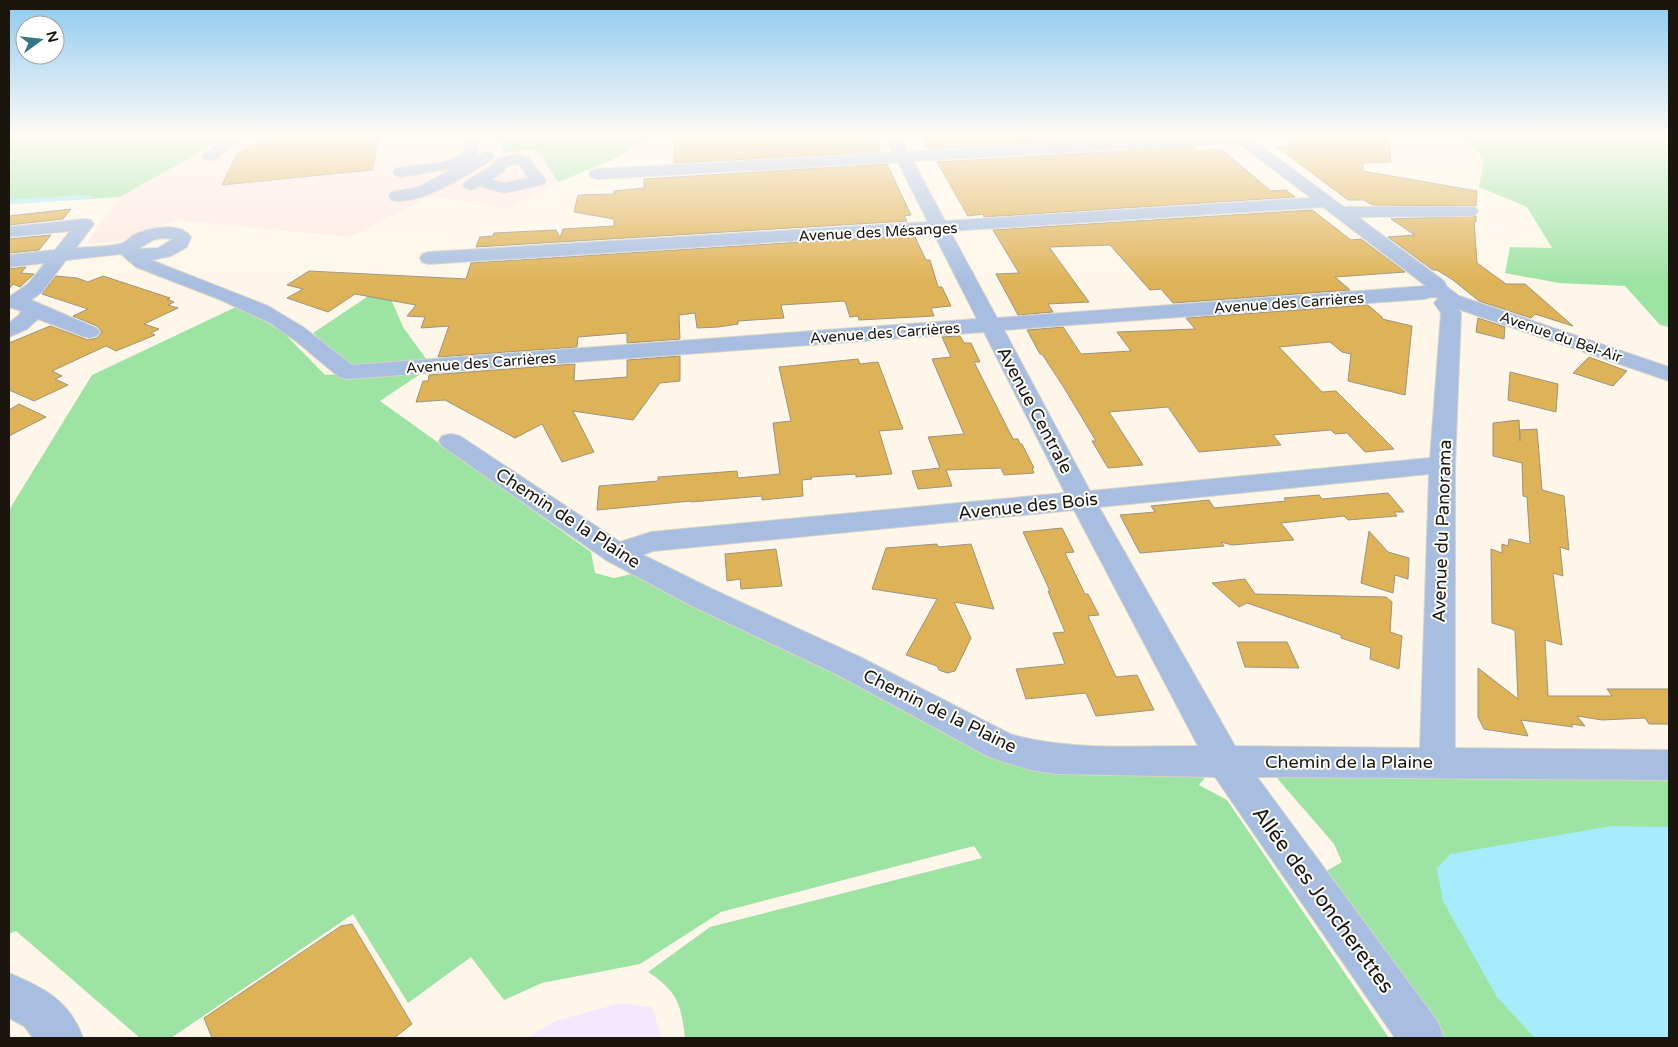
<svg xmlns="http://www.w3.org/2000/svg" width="1678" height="1047" viewBox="0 0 1678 1047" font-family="'Varela Round',sans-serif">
<rect width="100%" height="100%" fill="#fef7e9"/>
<!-- commercial -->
<polygon fill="#fee8e5" points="238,136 501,136 502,153 537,149 558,182 509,209 431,196 351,237 176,220 125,241 86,244 120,197 222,139"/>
<!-- education -->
<polygon fill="#f2e9ff" points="621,1003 652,1007 662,1038 526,1038 558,1020"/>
<!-- green -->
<g fill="#9de3a4">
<polygon points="9,136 228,136 120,197 9,204"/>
<polygon points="501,136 652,136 610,161 558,182 537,149 502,153"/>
<polygon points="1463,136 1669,136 1669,327 1660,325 1625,286 1559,283 1505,273 1510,247 1552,248 1527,207 1479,187 1484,159"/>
<polygon points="385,285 403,327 427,360 359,365 345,363 313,333"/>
<path d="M238,306L283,332L325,375L428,369L380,401L591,552L595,573L614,578L636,573L1009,757L1213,768L1199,785L1227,800L1389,1038H685C681,1004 678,992 648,972L710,927L982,858L974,846L721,912L640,964L542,983L504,1000L471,957L408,1003L353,914L171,1038H140L16,931L9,934V510L92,375Z"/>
<polygon points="1270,770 1669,773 1669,1038 1437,1038 1323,873 1342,862 1334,844"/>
</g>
<!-- water -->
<g fill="#a7ecfd">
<polygon points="82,195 94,196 88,199 9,204 9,200 18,199"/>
<polygon points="1612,826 1669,827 1669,1038 1535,1038 1497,997 1443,901 1437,869 1450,854"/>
</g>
<!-- building -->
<g fill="#deb256" stroke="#9d937e">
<polygon points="325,136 323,140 379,136 372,170 222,185 237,154 266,141"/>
<polygon points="674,136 807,136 807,138 857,136 860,142 876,142 881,152 674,163"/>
<polygon points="920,136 966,137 1161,136 929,149"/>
<polygon points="1296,136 1389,136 1391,162 1363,163 1363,171 1477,191 1476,206 1372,205 1364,200 1348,200 1276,146 1292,145 1285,141 1300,139"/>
<polygon points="1195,147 1198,151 1221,149 1271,191 1286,190 1295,197 984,217 983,214 968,216 937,162"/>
<polygon points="887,164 911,215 904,216 907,221 476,247 480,237 493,236 494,233 556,230 560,238 563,229 614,226 614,219 574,212 578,195 614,194 614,191 644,188 644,179"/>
<polygon points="71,209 63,219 9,225 9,216"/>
<polygon points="1312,210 1351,240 1361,239 1405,272 1335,277 1350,290 1173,303 1161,289 1150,290 1110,245 1049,247 1089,302 1048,304 1053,312 1018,315 996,274 1019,273 993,230"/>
<polygon points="1476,216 1476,222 1474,221 1477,263 1506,284 1525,284 1573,326 1535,314 1531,318 1479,301 1453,280 1437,270 1433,270 1388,237 1415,235 1391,219"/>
<polygon points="51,235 39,250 9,253 9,239"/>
<polygon points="914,235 926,260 930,260 938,287 942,287 951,306 931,308 934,316 859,320 858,316 850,317 845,301 781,305 784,318 738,321 738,324 718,327 697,328 695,313 679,315 680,339 627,343 627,333 578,337 577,347 438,357 449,326 421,328 425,317 407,316 416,305 355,294 328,312 287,298 303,289 287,285 309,271 466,279 471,263"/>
<polygon points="26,267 21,273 34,274 20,287 13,284 9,289 9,269"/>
<polygon points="56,276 77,278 88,282 103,276 170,298 167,299 174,302 168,305 178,308 144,324 159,329 151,333 155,335 116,351 106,346 52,371 62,376 55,379 68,385 34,401 9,390 9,343 50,326 88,340 97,338 102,332 97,326 73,316 88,309 42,294"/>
<polygon points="1368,305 1382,317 1382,319 1412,326 1405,395 1348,381 1351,354 1342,352 1330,342 1279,347 1322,392 1336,391 1394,449 1365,452 1347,433 1335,434 1331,430 1273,435 1281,445 1199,452 1168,407 1109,412 1143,465 1108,468 1092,441 1096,441 1063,386 1042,354 1040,354 1027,330 1063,327 1081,354 1131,351 1117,332 1195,329 1186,318"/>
<polygon points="1478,318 1505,327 1504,339 1476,332"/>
<polygon points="960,336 964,343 971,343 980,362 974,362 1013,439 1018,439 1020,444 1022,444 1034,468 1032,468 1034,473 1004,475 1001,468 946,470 952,486 918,489 912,471 940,468 928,437 964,434 932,359 951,357 942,337"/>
<polygon points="680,356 680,381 660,383 633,420 573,411 594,452 562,462 542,424 515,438 445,400 416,402 423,381 428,381 429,375 575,364 574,381 627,377 627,360"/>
<polygon points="1589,357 1627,371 1613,386 1573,373"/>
<polygon points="858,359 860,364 878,362 903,429 879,431 892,474 856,477 856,474 811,477 812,479 802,480 803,496 762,500 762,496 691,502 691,501 597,510 599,486 658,481 658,477 737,471 738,478 780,474 773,423 791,421 779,367"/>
<polygon points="1510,372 1558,384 1556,412 1508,400"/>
<polygon points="19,404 46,417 9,436 9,410"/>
<polygon points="1519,420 1520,441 1520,430 1537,429 1542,490 1564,496 1569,550 1560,547 1563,576 1553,573 1562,645 1545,640 1548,696 1612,696 1607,689 1669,689 1669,724 1649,724 1645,718 1602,720 1577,716 1585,726 1571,724 1573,727 1521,720 1528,736 1484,729 1478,717 1478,668 1518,699 1515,630 1492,623 1491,549 1502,553 1502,544 1508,546 1509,539 1530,544 1527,497 1523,496 1522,463 1493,456 1493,423"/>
<polygon points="1388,493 1404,512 1394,512 1397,516 1348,520 1344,516 1281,523 1294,540 1232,545 1221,542 1224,546 1140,553 1120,515 1155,512 1151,506 1209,500 1214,508 1286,501 1284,498 1319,495 1322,499"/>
<polygon points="1062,528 1074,552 1065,553 1085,594 1088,594 1099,615 1088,616 1116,677 1137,675 1154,710 1096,716 1086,693 1026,699 1016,669 1065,664 1053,633 1065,632 1048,591 1050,591 1023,532"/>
<polygon points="1369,531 1388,552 1409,558 1408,579 1395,575 1393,593 1361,583"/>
<polygon points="937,544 938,547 971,544 994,609 954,602 971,638 955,671 947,673 939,670 937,666 906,655 937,599 872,589 886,548"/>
<polygon points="776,549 782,586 741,589 740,579 727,581 725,554"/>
<polygon points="1245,579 1255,594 1386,597 1392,602 1390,632 1402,636 1399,669 1370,659 1371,648 1341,638 1341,635 1247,603 1239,607 1212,583"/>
<polygon points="1237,642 1287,642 1299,668 1245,667"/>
<polygon points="352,924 412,1024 394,1038 212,1038 204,1018 341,926"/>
</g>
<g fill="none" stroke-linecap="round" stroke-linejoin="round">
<!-- minor casing -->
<g stroke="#dad3c6" stroke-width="2">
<g id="minor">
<polygon points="229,136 245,136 215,160 205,160 202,157 205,154"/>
<path d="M885,136H899L908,152L1197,136H1248L1344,207H1475L1478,211L1475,215L1469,216L1358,217L1444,281L1447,287L1459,296L1669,367V381L1458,309L1461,313L1455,465V748L1669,750V780L1257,777L1438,1022L1444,1038H1395L1215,777L1057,774L1030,770L989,757L838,675L692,606L606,560L442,446L439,441L442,436L451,434L460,436L620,542L651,532L1065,493L984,332L347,379L339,377L297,342L270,323L221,300L136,267L121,254L66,260L42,292L31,300L96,328L100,332L96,336L89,338L82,336L38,319L27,329L9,337V323L19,315L21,311L9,307V297L28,284L45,263L9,267V255L55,250L70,231L9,237V227L85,219L91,220L94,224L76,248C86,247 114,247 123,243C126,242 129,238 132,236C147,228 180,221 191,237L187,247L171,256L151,260L268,306L303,327L352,365L977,319L933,232L429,264L422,262L420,258L422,254L429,252L928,222L898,162L597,179L591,177L589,174L591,171L597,169L893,153ZM1238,143L1311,198L945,221L913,161ZM1323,207L1426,286L997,318L950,231ZM162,238L173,239L158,248L138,249L153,240ZM1432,297L1439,298L1434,303L1441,313L1430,458L1090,491L1004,330L1424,299ZM1429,474L1420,748L1235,746L1099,507ZM1074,510L1198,746C1139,746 1067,751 1010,734L860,657L714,590L643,555L653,551Z"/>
<path d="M471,138L476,139C480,144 479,152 475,157L487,152L492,154L495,157L492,160C467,174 420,207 391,200L389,196L391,192L419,187L454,168L401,177L395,175L393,172L395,169C418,163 442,167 463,153L466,139Z"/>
<path d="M519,154L529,157L546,181L544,184L504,193L483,187L482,185L471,190L465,188L463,185L465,182L491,166L497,159ZM519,164L528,178L504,183L491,180L503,172L507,166Z"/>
<path d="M9,973C44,988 70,1001 83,1038H33L24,1026L9,1018Z"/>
</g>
</g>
<!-- minor -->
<use href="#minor" fill="#a7bee0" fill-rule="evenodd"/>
</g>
<!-- sky -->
<linearGradient id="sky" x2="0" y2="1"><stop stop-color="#8ecaf0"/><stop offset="0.48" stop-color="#fffbf5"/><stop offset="1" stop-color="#fffbf5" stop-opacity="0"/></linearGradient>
<rect width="1678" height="283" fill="url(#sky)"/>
<g text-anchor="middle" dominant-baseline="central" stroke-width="4" stroke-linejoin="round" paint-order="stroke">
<!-- far-street labels -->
<g font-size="15" fill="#1a160e" stroke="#fff">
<text transform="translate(878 232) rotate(-3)">Avenue des Mésanges</text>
<text transform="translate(1289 303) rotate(-4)">Avenue des Carrières</text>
<text transform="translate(885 333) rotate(-4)">Avenue des Carrières</text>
<text transform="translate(1561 337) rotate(19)">Avenue du Bel-Air</text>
<text transform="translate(481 363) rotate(-4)">Avenue des Carrières</text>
</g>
<!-- street labels -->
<g font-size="18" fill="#1a160e" stroke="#fff">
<text transform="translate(1035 410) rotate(62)">Avenue Centrale</text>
<text transform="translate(1028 506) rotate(-6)">Avenue des Bois</text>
<text transform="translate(568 518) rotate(33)">Chemin de la Plaine</text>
<text transform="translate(1442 531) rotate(-88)">Avenue du Panorama</text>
<text transform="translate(940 711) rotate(26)">Chemin de la Plaine</text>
<text x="1349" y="762">Chemin de la Plaine</text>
</g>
<!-- near-street labels -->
<g font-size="21" fill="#1a160e" stroke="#fff">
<text transform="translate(1323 900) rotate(54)">Allée des Joncherettes</text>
</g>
</g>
<!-- border -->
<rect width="1678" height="1047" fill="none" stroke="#1a160e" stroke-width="20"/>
<!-- north arrow -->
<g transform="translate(40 40) rotate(75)"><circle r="24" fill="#ffffff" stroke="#a3a29f"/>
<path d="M0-4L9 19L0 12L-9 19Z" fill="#337786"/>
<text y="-8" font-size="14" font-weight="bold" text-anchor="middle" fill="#1a160e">N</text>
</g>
</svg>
